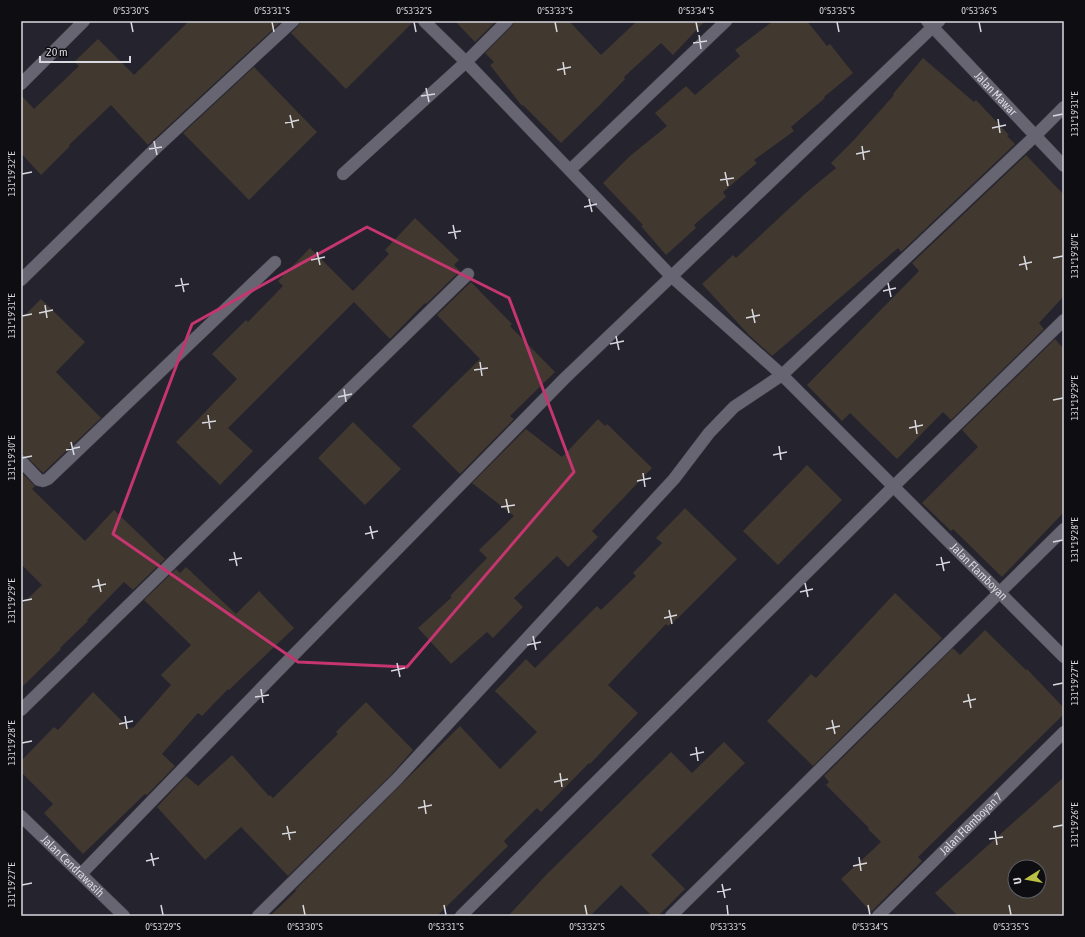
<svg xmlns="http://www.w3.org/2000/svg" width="1085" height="937" viewBox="0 0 1085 937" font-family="'Asap Condensed',sans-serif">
<rect width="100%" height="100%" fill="#24232e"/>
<!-- building -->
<g fill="#41382f" fill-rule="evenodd">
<polygon points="189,21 282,21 148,145 111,105 69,145 70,146 41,175 21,153 21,95 34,109 79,66 74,62 98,39 134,75"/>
<polygon points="300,21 414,21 346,89 291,33 298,26"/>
<polygon points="455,21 496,21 475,42"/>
<polygon points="514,21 569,21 601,55 637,21 705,21 673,55 661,43 624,77 625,79 600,105 561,143 523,105 522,106 490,65 494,62 485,53 512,26"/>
<polygon points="773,21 807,21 827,46 830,44 853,73 824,97 825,98 791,127 794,131 754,160 757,163 723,192 726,197 694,225 696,228 666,255 641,226 643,225 603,183 630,156 667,126 655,113 686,86 695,95 740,56 735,50"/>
<polygon points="923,58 974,102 976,100 1009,135 1007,136 1015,144 901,252 898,248 772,356 749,335 702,284 733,255 736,258 807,192 836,168 831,163 853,141 894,95 893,94"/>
<polygon points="254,67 317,132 249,200 183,133"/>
<polygon points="1026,155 1064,195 1064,296 1039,323 1044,329 951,420 943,412 897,459 850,413 842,421 807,385 919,271 912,263"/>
<polygon points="415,218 459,260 454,265 460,271 426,304 425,303 390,339 354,302 228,428 253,451 220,485 176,442 237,379 212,354 246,320 248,322 283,286 278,281 310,248 353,291 389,254 385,250"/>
<polygon points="471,282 512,324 510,326 555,372 510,416 514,419 460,474 412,426 480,359 437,315"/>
<polygon points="41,299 85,342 56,372 101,418 43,473 26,456 21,454 21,319"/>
<polygon points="1055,339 1064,349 1064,512 1002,577 953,529 951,531 922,503 978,447 962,430"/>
<polygon points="598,419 605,426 607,424 652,468 592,531 598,537 568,567 557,556 514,598 523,607 493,638 487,632 451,664 418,628 452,597 450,596 487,558 479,550 514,516 472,483 526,429 562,457"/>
<polygon points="353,422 401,469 365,505 318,458"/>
<polygon points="807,465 842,500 778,565 743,531"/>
<polygon points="21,472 35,486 32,489 85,541 114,510 165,559 133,590 124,582 87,620 88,621 60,648 61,649 21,688 21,605 42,585 21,564"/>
<polygon points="685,508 737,559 678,618 668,626 666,624 608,685 638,713 590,764 589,763 541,812 537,808 504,841 508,846 437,916 270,916 296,891 295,890 460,726 500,769 537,732 495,691 526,659 535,668 597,606 601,610 636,576 633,573 662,543 656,538"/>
<polygon points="186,567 236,614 259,591 294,628 229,690 228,689 202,716 198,713 162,754 175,766 147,795 145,794 83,854 44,813 53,804 21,772 21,761 54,727 58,730 93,692 130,729 132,727 133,728 171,685 161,675 191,645 144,600 176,569 180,573"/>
<polygon points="895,593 942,638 813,766 767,721 811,674 816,678"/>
<polygon points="985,630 1026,670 1027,669 1064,708 1064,714 918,857 922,861 871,912 841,879 881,842 868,829 869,828 826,785 829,782 824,776 953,648 960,655"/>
<polygon points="366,702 413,750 391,775 288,876 241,827 205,860 157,807 186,776 198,786 232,755 269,796 270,795 273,798 338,734 336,732"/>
<polygon points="724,742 745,763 651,855 685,889 658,916 652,916 621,885 590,916 508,916 547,874 671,752 692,773"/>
<path d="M1064,777V916H958L935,893ZM1015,867H1039V891H1015Z"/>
</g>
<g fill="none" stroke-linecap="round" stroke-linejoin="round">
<!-- minor casing -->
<g stroke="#3e3d46" stroke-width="13">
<g id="minor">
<path id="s1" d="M424,21L466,62L671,276L782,375L1064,657"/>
<path id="s2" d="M927,21L1064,166"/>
<polyline points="21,84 84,21"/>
<polyline points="570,170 726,21"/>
<polyline points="343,174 466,62 507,21"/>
<polyline points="21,280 157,147 293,21"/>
<polyline points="21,461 39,480 43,481 48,479 275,262"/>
<polyline points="21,710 468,274"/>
<path id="s3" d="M21,816L124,916"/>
<polyline points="81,874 272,677 565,378 939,21"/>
<polyline points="258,916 396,780 674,479 709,433 734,407 782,375 1036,135 1064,107"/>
<polyline points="461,916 894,486 1064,320"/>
<polyline points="671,916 1064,529"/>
<path id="s4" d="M878,916L1064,732"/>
</g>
</g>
<!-- minor -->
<use href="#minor" stroke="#666571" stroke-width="12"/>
</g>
<!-- marked area -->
<path fill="none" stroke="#c5356f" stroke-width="3" stroke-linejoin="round" d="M367,227L509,298L574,472L407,667L298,662L113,534L192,324Z"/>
<!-- ticks -->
<path fill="none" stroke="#d9d9e0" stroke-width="1.5" d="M131,22L133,32M272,22L274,32M414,22L416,32M555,22L557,32M696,22L698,32M837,22L839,32M979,22L981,32M699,35L701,49M693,43L707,41M563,62L565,75M557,70L571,67M426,88L429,102M421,96L435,94M290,115L293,128M1053,116L1063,114M998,119L1000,133M285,123L299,120M992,128L1006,125M154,141L157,155M862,146L864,160M149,149L162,147M856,154L870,151M725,172L728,186M22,174L32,172M720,180L734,178M589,199L592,212M584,207L597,204M453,225L456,239M448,233L461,231M317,252L320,265M1024,256L1027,270M1053,258L1063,256M311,260L325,257M1019,265L1032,262M181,278L184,292M888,283L891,297M175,286L189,284M883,291L896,288M45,305L47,318M752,309L755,323M39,313L53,310M22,316L32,314M746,318L760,315M616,336L619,350M610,344L624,341M480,362L482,376M474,370L488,368M344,389L346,402M338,397L352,394M1053,400L1063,398M208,415L210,429M915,420L917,434M202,423L216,421M909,428L923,425M71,442L74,455M779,446L781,460M66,450L80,447M773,455L787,452M22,458L32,456M643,473L645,487M637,481L651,478M506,499L509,513M501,507L515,505M370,526L373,539M365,534L378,531M1053,542L1063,540M234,552L237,566M941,557L944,571M229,560L242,558M936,565L950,562M98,579L101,592M805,583L808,597M92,587L106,584M800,592L813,589M22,601L32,599M669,610L672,624M664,618L677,615M533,636L536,650M527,645L541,642M397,663L400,677M391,671L405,668M1053,685L1063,683M261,689L263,703M968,694L971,708M255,697L269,695M963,702L976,699M125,716L127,729M832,720L835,734M119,724L133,721M826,729L840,726M22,743L32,741M696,747L698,761M690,755L704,752M560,773L562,787M554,782L568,779M424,800L426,814M418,808L432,805M287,826L290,840M1053,827L1063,825M995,831L997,845M282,834L296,832M989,839L1003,837M151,853L154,866M859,857L861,871M146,861L159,858M853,866L867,863M722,884L725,898M22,885L32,883M717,892L731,889M161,905L163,915M303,905L305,915M444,905L446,915M585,905L587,915M727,905L728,915M868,905L870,915M1009,905L1011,915"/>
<g text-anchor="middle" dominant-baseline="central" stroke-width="4" stroke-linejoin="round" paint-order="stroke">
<!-- street labels -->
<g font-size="12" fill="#d9d9e0" stroke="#0d0d12">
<text stroke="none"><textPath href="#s2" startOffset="100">Jalan Mawar</textPath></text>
<text stroke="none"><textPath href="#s1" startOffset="782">Jalan Flamboyan</textPath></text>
<text stroke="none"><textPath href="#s4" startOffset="131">Jalan Flamboyan 7</textPath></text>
<text stroke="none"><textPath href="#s3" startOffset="72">Jalan Cendrawasih</textPath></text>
</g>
</g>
<!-- border -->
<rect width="1085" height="937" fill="none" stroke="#0d0d12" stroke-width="44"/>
<!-- north arrow -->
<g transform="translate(1027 879) rotate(259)"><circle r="19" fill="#0d0d12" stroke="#5f5f64"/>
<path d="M0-3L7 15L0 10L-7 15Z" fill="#bac046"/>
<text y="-6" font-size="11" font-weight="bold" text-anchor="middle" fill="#d9d9e0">U</text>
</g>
<!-- scale -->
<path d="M40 56v6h90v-6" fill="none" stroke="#d9d9e0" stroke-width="2"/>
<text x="46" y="56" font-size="12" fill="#d9d9e0" stroke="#0d0d12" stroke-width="3" paint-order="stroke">20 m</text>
<rect x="22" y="22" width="1041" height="893" fill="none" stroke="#d9d9e0" stroke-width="1.5"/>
<g font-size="10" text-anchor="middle" fill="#d9d9e0">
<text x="131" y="14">0°53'30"S</text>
<text x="272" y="14">0°53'31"S</text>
<text x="414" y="14">0°53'32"S</text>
<text x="555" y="14">0°53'33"S</text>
<text x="696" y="14">0°53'34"S</text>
<text x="837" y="14">0°53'35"S</text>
<text x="979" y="14">0°53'36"S</text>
<text transform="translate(1074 114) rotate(-90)" y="4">131°19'31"E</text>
<text transform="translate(11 174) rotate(-90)" y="4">131°19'32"E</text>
<text transform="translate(1074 256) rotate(-90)" y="4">131°19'30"E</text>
<text transform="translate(11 316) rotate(-90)" y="4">131°19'31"E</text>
<text transform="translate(1074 398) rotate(-90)" y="4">131°19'29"E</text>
<text transform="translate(11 458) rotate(-90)" y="4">131°19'30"E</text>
<text transform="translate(1074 540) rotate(-90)" y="4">131°19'28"E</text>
<text transform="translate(11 601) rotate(-90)" y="4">131°19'29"E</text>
<text transform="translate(1074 683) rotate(-90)" y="4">131°19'27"E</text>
<text transform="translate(11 743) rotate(-90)" y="4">131°19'28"E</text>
<text transform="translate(1074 825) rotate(-90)" y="4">131°19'26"E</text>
<text transform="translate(11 885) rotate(-90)" y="4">131°19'27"E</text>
<text x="163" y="930">0°53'29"S</text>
<text x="305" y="930">0°53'30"S</text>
<text x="446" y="930">0°53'31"S</text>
<text x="587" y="930">0°53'32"S</text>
<text x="728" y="930">0°53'33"S</text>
<text x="870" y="930">0°53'34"S</text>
<text x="1011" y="930">0°53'35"S</text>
</g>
</svg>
